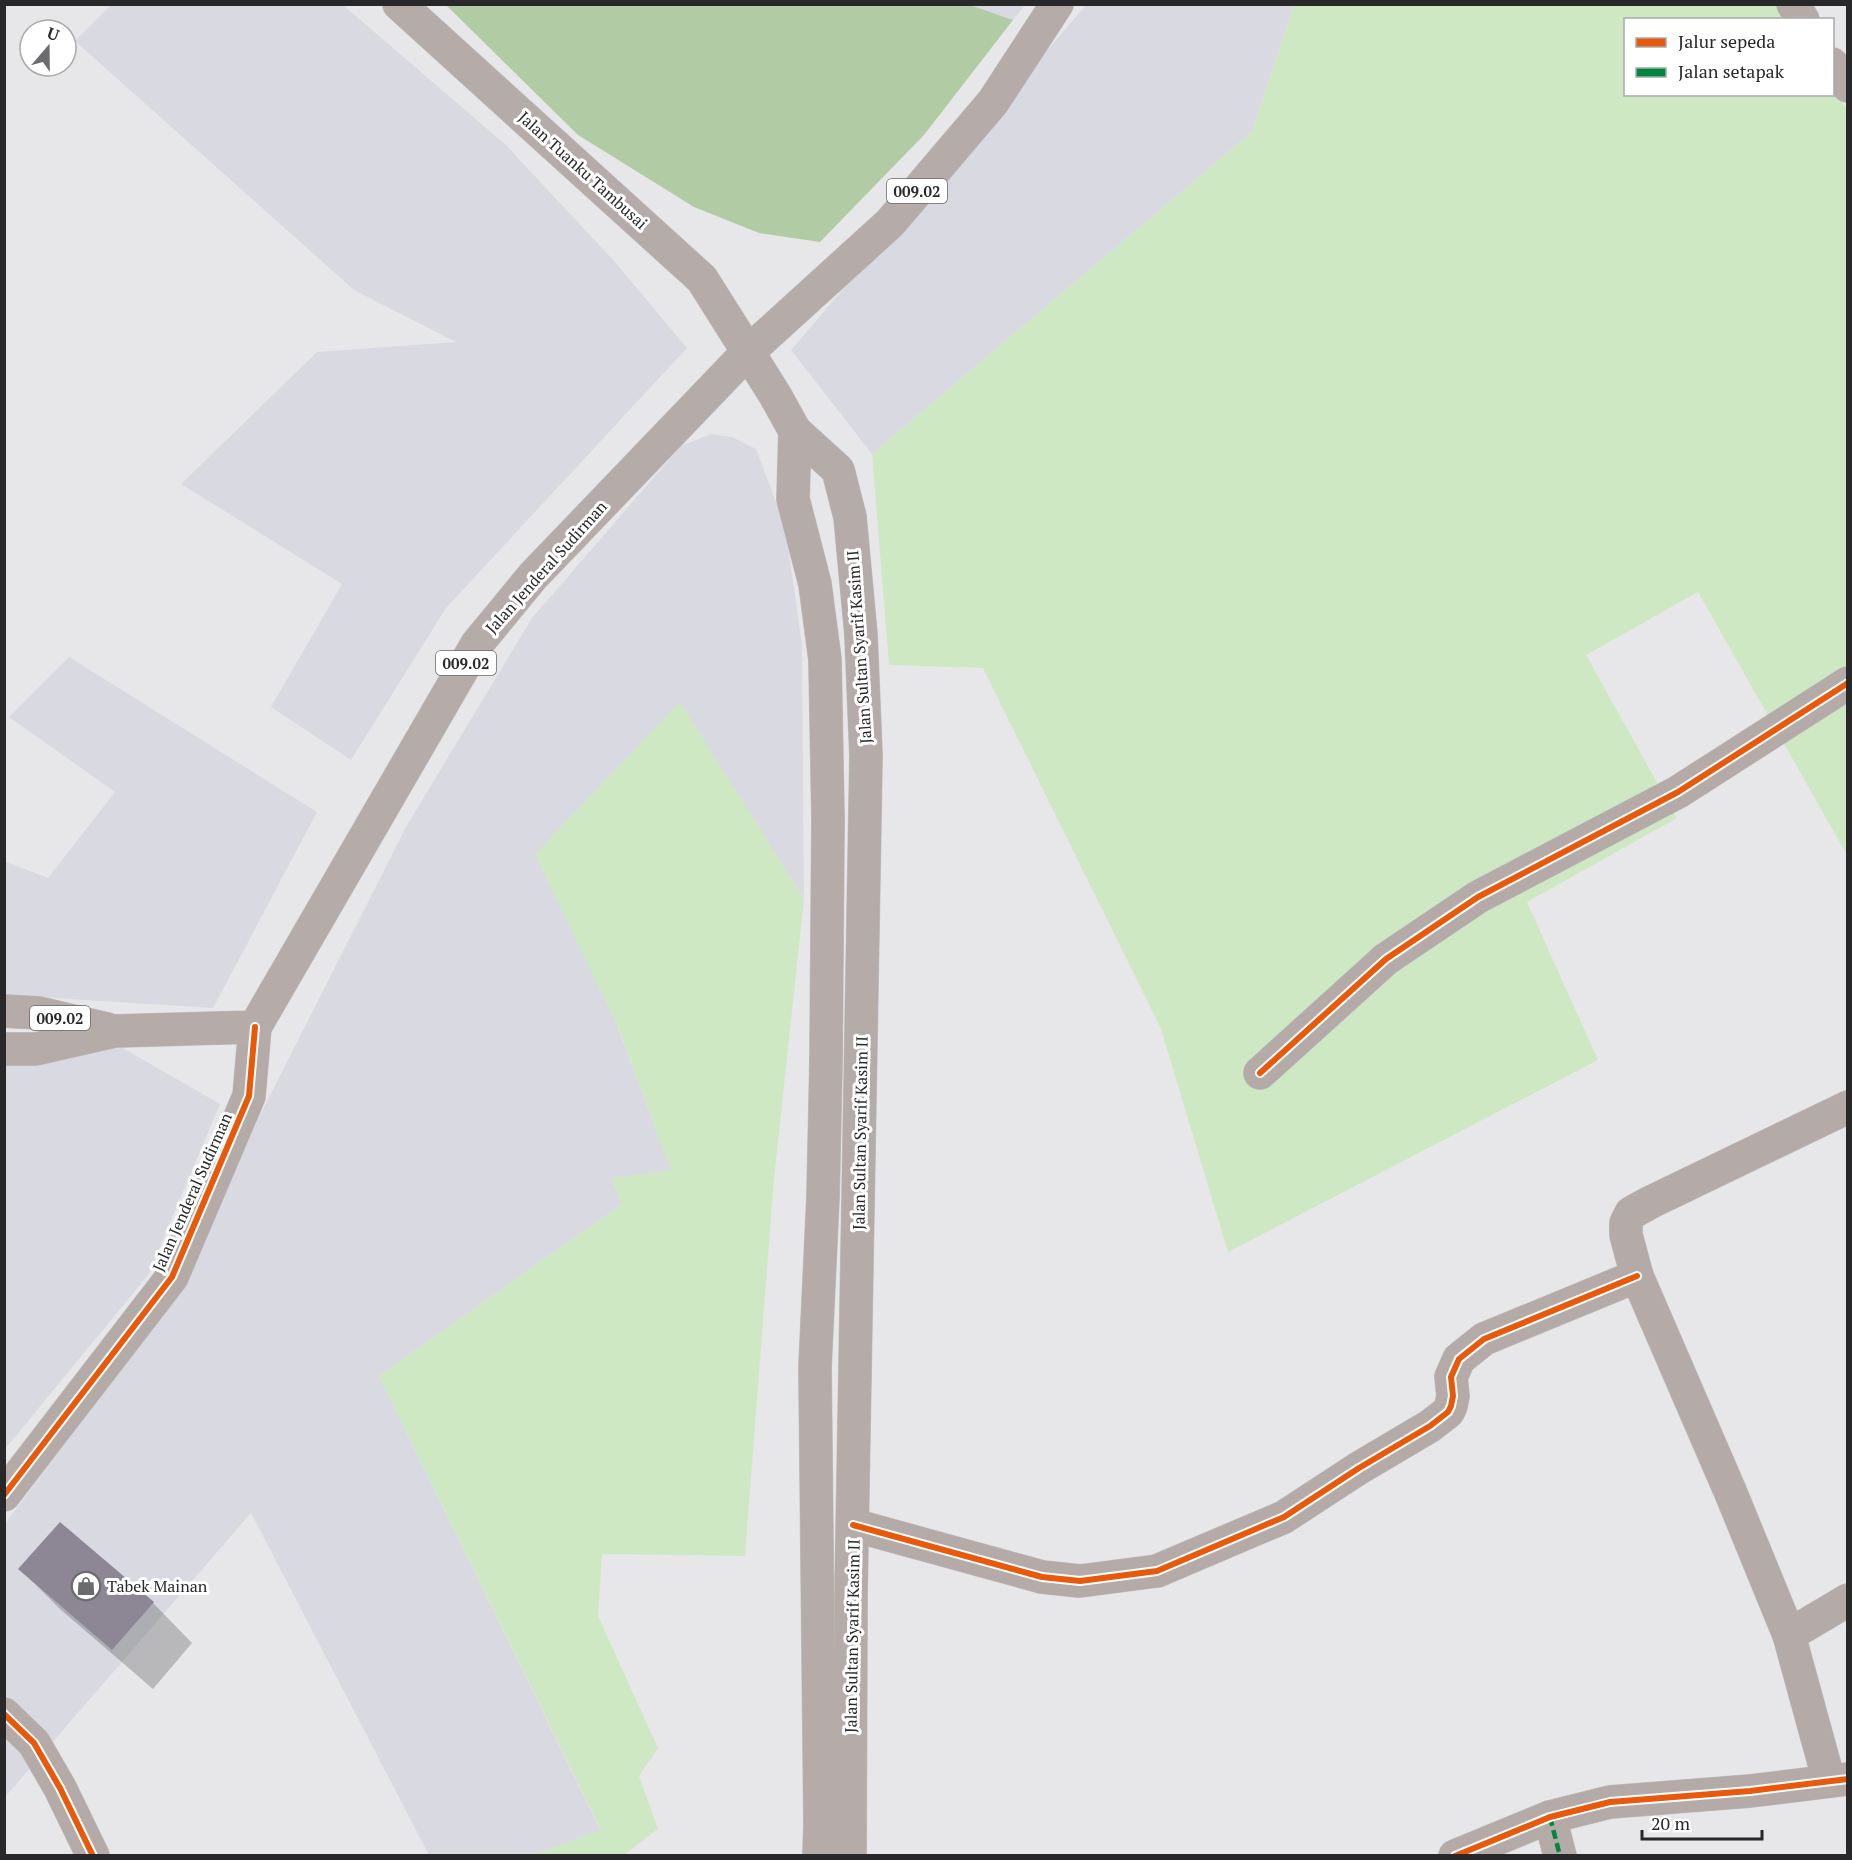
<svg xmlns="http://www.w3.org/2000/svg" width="1852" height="1860" viewBox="0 0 1852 1860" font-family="'PT Serif',serif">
<rect width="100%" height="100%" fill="#e7e7ea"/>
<!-- built -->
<g fill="#d9dae1">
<polygon points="112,4 343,5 506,145 615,262 687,348 446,608 351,760 271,707 342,584 181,484 317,352 456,342 354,290 75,41"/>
<polygon points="967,5 1025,5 1013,20"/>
<polygon points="1086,5 1294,5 1252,132 872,454 791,350"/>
<polygon points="711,434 732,437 756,449 785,526 802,645 804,899 679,703 618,1028 672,1172 611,1178 622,1204 379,1376 601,1831 533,1855 429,1855 251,1513 5,1797 4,1525 187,1282 220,1194 406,827 532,618 681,446"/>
<polygon points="69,657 317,812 213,1008 5,995 4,861 48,878 115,792 9,717"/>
<polygon points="5,1043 121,1047 220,1104 148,1275 5,1449"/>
</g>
<!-- green -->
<g fill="#cfe8c4">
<polygon points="1294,5 1775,5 1786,19 1626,20 1626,94 1832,94 1833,88 1847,110 1847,855 1698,592 1586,655 1677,818 1527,902 1598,1060 1228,1252 1161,1029 983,668 889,665 872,454 1252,132"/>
<polygon points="680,702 804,899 774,1179 745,1556 602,1554 598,1616 658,1748 639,1776 658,1829 624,1855 533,1855 601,1830 379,1376 622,1204 611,1178 671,1171 618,1027 535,854"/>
</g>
<!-- forest -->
<polygon fill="#b1cca5" points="967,4 1013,20 924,135 820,242 759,233 694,207 578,135 446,5"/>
<!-- shadow -->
<polygon fill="#0003" points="20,1569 153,1603 192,1643 153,1689 60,1609"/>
<!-- building -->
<polygon fill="#8d8795" points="60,1522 154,1602 112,1650 18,1569"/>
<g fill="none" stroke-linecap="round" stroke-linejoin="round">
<!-- minor casing -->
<g stroke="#c5c5c7" stroke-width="34">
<g id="minor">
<polyline points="1793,4 1803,20"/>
<polyline points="1832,64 1848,86"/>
<polyline points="1260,1073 1386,959 1478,897 1678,792 1848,683"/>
<polyline points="4,1495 172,1277 249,1096 255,1027"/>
<polyline points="853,1525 1042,1577 1080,1581 1157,1571 1284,1517 1359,1468 1430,1426 1448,1412 1451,1406 1453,1396 1451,1377 1459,1359 1484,1339 1637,1276"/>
<polyline points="1789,1635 1848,1600"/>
<polyline points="4,1714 34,1743 60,1788 93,1856"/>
<polyline points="1829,1781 1789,1635 1730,1491 1637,1276 1626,1235 1626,1223 1631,1213 1651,1202 1848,1107"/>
<polyline points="1550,1817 1560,1856"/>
<polyline points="1455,1856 1550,1817 1610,1802 1750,1791 1848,1779"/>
</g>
</g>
<!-- major casing -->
<g stroke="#c5c5c7" stroke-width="34">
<g id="major">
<polyline points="399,4 702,279 775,395 795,431 838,470 850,517 861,635 866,756 851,1594 850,1856"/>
<polyline points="795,431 793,499 815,584 825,660 828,819 826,1062 823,1197 815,1367 820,1824 819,1856"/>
<polyline points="4,1011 39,1013 107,1029"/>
<polyline points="4,1049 36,1049 115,1031 255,1027 477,644 533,576 747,353 890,223 993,102 1057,4"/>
</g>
</g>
<!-- minor -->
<use href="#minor" stroke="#b4aba8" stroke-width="33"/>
<!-- major -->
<use href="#major" stroke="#b5aca9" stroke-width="33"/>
<!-- quiet -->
<polyline stroke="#00873e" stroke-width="4.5" stroke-dasharray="9 4.5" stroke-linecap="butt" points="1550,1817 1560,1856"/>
<!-- cycleway casing -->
<g stroke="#fff" stroke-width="10">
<g id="cycleway">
<polyline points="1260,1073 1386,959 1478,897 1678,792 1848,683"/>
<polyline points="4,1495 172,1277 249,1096 255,1027"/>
<polyline points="853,1525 1042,1577 1080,1581 1157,1571 1284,1517 1359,1468 1430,1426 1448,1412 1451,1406 1453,1396 1451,1377 1459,1359 1484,1339 1637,1276"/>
<polyline points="4,1714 34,1743 60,1788 93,1856"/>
<polyline points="1455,1856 1550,1817 1610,1802 1750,1791 1848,1779"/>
</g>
</g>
<!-- cycleway -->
<use href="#cycleway" stroke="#e8590c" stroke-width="6"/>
</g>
<!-- icons -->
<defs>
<g id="shop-ring" transform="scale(1.5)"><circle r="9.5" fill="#fff" stroke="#6b6b6d" stroke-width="1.5"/><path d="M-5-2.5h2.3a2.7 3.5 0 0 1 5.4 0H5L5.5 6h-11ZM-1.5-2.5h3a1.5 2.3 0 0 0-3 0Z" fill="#6b6b6d"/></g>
</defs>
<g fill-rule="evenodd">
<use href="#shop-ring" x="86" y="1586"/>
</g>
<g text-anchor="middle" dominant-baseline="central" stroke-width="6" stroke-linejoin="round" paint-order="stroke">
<!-- shield labels -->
<g fill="#fff" stroke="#68686a" stroke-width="1.5">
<rect x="887" y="179" width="60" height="24" rx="4.5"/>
<rect x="436" y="651" width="60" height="24" rx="4.5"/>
<rect x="30" y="1006" width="60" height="24" rx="4.5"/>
</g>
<g font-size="15" font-weight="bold" fill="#28282a">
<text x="917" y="191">009.02</text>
<text x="466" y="663">009.02</text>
<text x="60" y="1018">009.02</text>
</g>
<!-- street labels -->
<g font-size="16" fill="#28282a" stroke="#fff">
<text transform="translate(583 170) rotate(42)">Jalan Tuanku Tambusai</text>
<text transform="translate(546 567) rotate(-48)">Jalan Jenderal Sudirman</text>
<text transform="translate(859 647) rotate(-94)">Jalan Sultan Syarif Kasim II</text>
<text transform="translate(860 1133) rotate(-89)">Jalan Sultan Syarif Kasim II</text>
<text transform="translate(192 1192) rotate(-66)">Jalan Jenderal Sudirman</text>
<text transform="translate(852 1636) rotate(-89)">Jalan Sultan Syarif Kasim II</text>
</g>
<!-- poi labels -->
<g font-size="16" fill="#28282a" stroke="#fff" text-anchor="start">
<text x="107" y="1586">Tabek Mainan</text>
</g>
</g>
<!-- border -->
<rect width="1852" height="1860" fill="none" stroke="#28282a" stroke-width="12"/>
<!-- legend -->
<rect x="1624" y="18" width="210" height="78" fill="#ffffff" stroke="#a9a9aa" stroke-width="1.5"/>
<rect x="1636" y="38" width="30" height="9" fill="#e8590c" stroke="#a9a9aa" stroke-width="1.5"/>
<text x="1678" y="48" font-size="18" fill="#28282a">Jalur sepeda</text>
<rect x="1636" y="68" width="30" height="9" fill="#00873e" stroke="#a9a9aa" stroke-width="1.5"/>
<text x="1678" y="78" font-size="18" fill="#28282a">Jalan setapak</text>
<!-- north arrow -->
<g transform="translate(48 48) rotate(20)"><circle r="28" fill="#ffffff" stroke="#a9a9aa" stroke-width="1.5"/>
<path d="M0-4.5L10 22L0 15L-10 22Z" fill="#6b6b6d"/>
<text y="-9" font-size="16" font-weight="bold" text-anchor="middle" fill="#28282a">U</text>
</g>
<!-- scale -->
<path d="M1642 1830v9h120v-9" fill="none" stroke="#28282a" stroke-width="3"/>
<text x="1651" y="1830" font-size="18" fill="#28282a" stroke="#ffffff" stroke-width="4.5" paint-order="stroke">20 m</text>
</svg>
